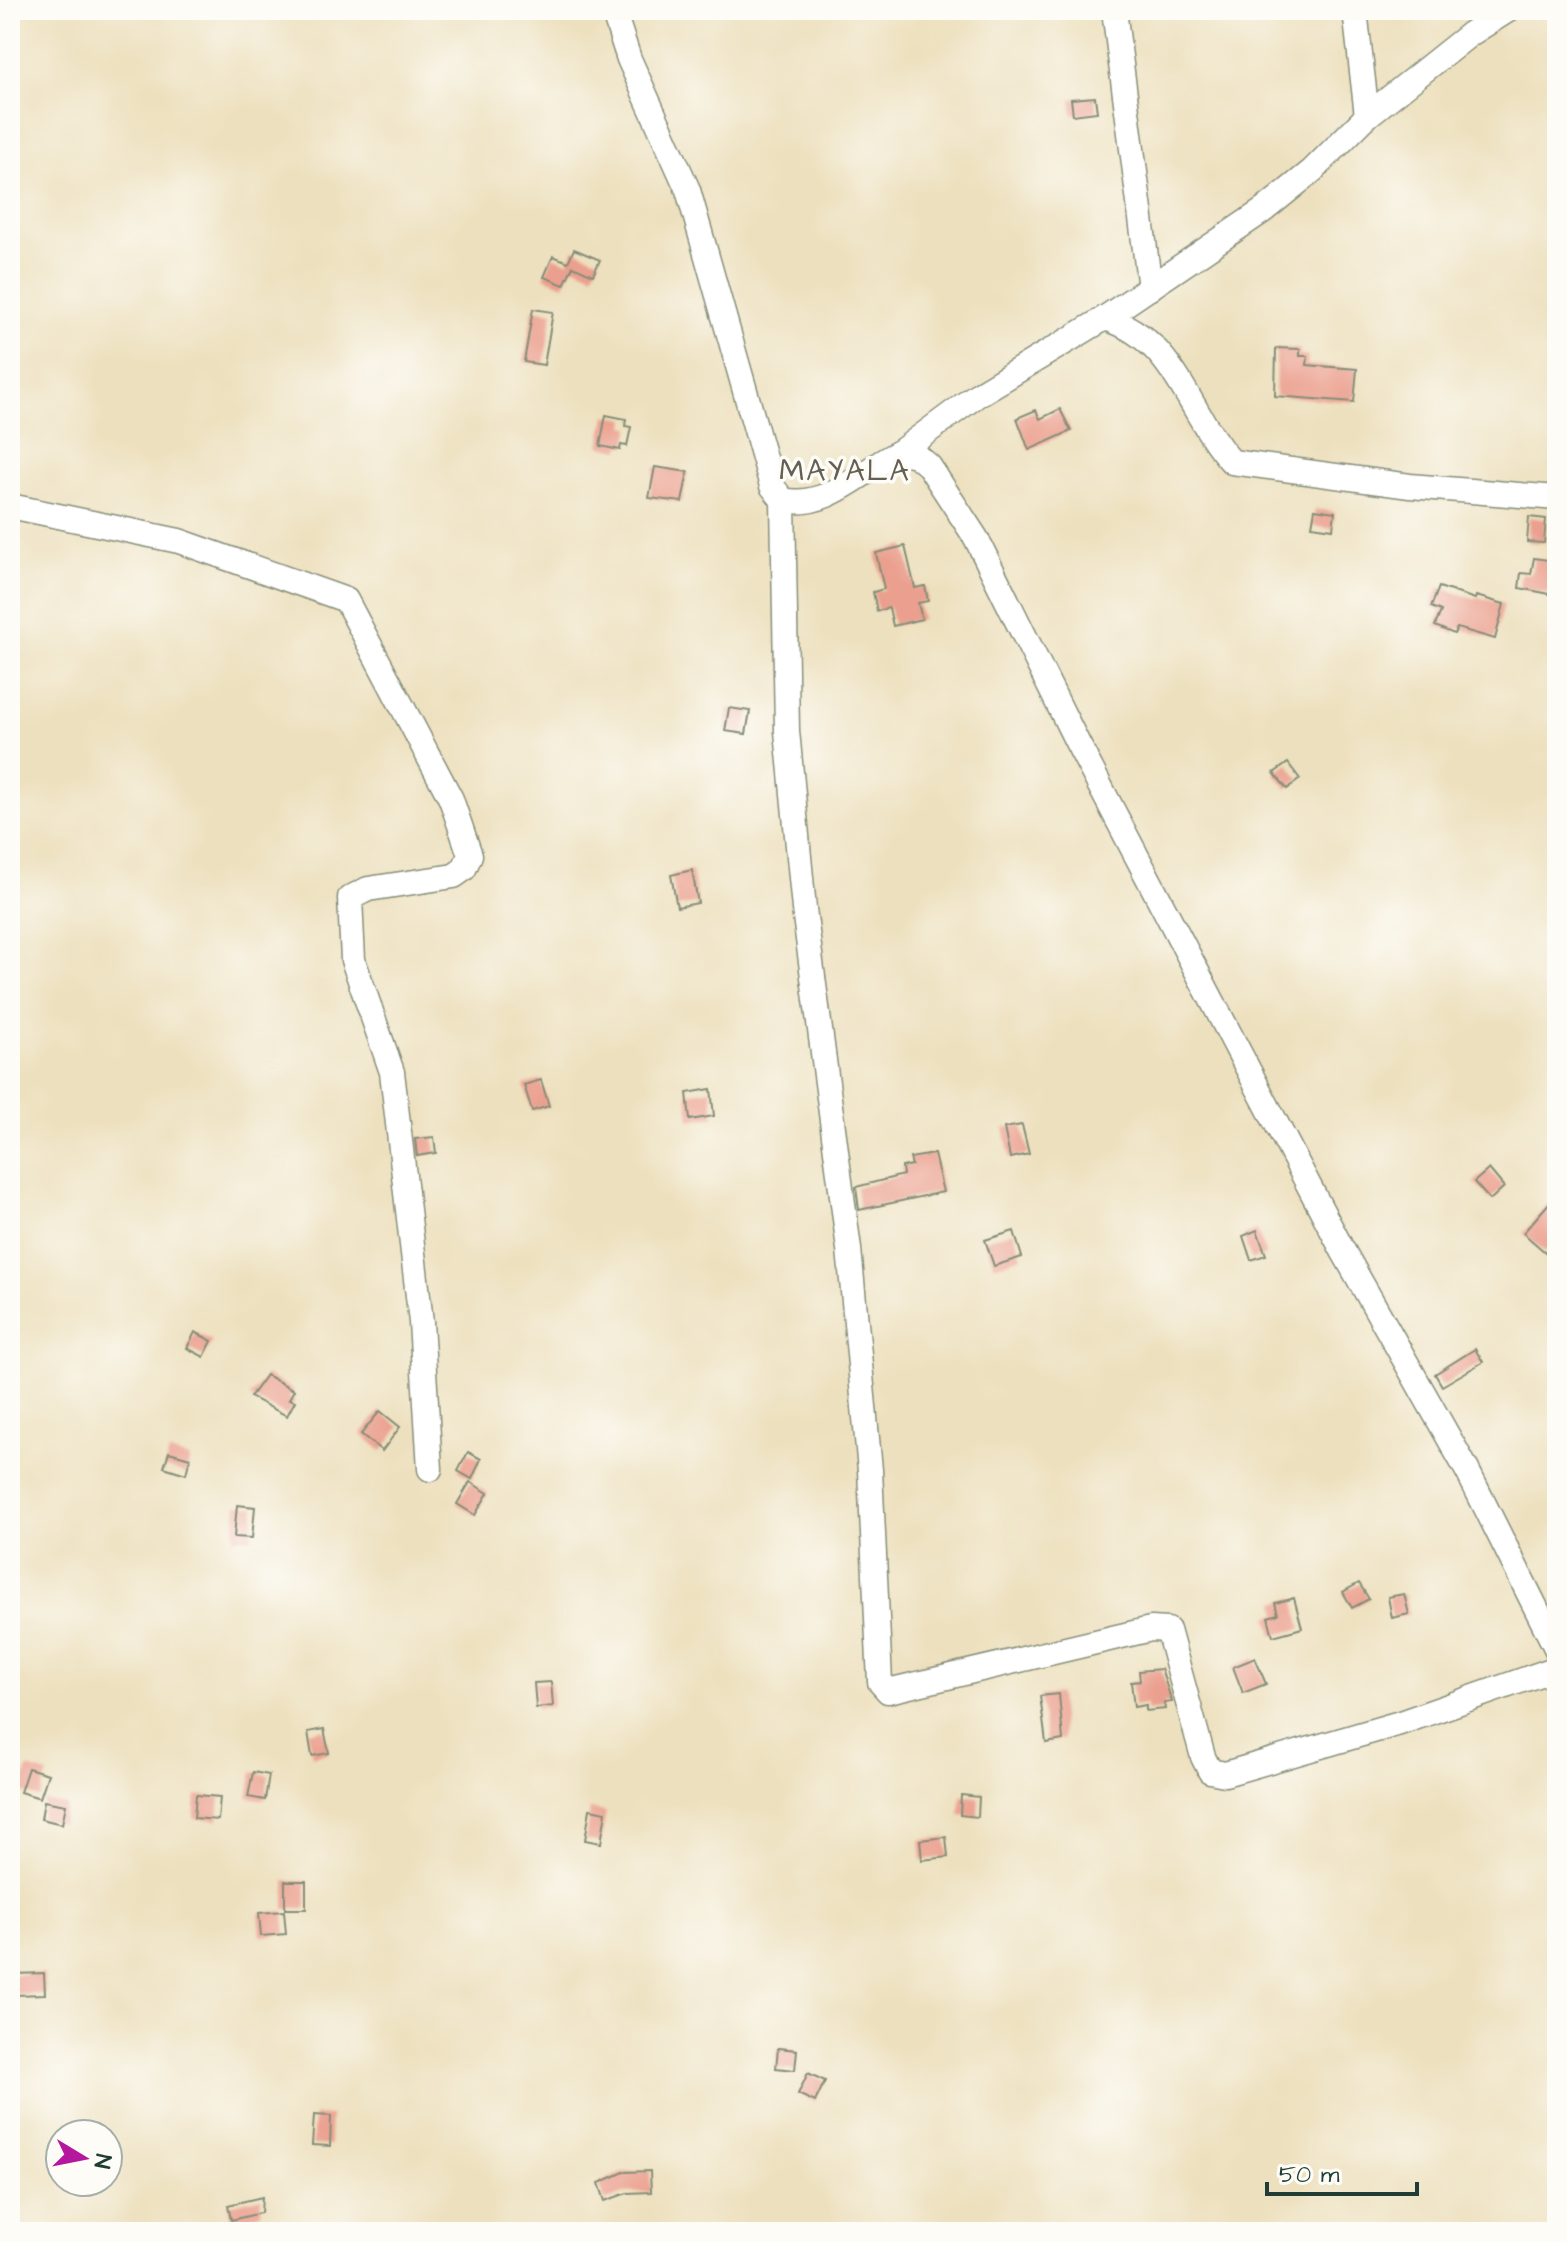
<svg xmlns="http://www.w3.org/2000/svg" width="1567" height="2242" viewBox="0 0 1567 2242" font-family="'Architects Daughter',sans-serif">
<rect width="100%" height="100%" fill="#fdfcf7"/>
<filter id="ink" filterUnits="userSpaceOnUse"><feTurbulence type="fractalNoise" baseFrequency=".0125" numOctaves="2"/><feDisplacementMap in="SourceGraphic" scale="16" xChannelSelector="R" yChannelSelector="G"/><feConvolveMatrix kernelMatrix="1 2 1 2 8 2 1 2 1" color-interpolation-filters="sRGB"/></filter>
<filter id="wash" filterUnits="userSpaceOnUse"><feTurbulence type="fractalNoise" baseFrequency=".006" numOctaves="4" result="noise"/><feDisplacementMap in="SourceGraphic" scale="32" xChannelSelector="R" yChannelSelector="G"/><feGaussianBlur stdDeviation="1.8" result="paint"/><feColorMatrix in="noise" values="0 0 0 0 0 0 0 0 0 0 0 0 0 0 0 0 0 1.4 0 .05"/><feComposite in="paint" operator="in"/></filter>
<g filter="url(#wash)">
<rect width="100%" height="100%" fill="#ede0be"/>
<g id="blocks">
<!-- building -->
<g fill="#eba08f">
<polygon points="1095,97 1097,112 1073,115 1071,99"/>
<polygon points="574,249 600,260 593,275 573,266 564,285 544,277 553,256 568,262"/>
<polygon points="533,309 553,312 544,365 524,362"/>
<polygon points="1276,348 1300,349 1300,356 1308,356 1307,365 1357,369 1354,402 1275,396"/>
<polygon points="1060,409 1071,431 1029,450 1017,418 1036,410 1040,419"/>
<polygon points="606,415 626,419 625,426 631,427 627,446 621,445 620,450 600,446"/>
<polygon points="655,467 688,472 682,502 649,498"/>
<polygon points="1315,509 1335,512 1333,529 1312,526"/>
<polygon points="1529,517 1546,519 1544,543 1527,542"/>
<polygon points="905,546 915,588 925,586 928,601 918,603 922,619 893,626 889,608 877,611 873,592 884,589 876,553"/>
<polygon points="1534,558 1555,561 1550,594 1519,588 1521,573 1531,574"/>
<polygon points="1439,587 1475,599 1476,596 1504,604 1495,639 1457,628 1454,634 1435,626 1441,611 1431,607"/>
<polygon points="729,708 750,711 746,734 725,731"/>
<polygon points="1288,763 1300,779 1287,789 1274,773"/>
<polygon points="692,870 698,903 677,907 671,875"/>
<polygon points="541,1080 549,1106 532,1111 524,1085"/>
<polygon points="711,1089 714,1116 690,1120 687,1093"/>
<polygon points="1022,1125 1029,1154 1010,1158 1004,1128"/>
<polygon points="434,1137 436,1153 417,1156 415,1139"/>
<polygon points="934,1154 943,1192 859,1210 856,1187 903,1175 902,1167 912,1165 910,1158"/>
<polygon points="1489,1169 1504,1187 1490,1200 1474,1182"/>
<polygon points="1557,1194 1557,1238 1545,1252 1523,1233"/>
<polygon points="1257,1230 1266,1255 1251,1260 1243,1236"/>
<polygon points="1014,1231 1022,1257 994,1266 985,1240"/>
<polygon points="195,1332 212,1341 204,1357 187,1348"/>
<polygon points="1475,1349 1483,1362 1442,1386 1435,1374"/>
<polygon points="266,1375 294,1390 289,1399 295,1401 287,1416 250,1397"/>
<polygon points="380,1411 400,1427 382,1451 361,1434"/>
<polygon points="169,1452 190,1458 186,1474 164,1467"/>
<polygon points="468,1452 481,1459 472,1479 458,1471"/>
<polygon points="470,1482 488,1493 475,1515 457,1504"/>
<polygon points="237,1505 255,1507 252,1538 234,1537"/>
<polygon points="1359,1583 1369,1599 1352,1608 1343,1592"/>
<polygon points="1404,1594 1409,1614 1392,1618 1388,1597"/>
<polygon points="1294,1598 1302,1628 1273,1636 1268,1617 1278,1614 1275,1603"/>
<polygon points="1255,1658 1266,1684 1243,1693 1233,1667"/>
<polygon points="1161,1669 1172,1702 1164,1703 1165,1709 1146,1711 1146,1705 1134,1707 1131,1682 1140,1681 1139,1671"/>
<polygon points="551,1682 553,1706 536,1708 534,1683"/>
<polygon points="1059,1694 1063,1740 1046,1743 1040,1696"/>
<polygon points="324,1729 329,1753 312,1756 308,1732"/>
<polygon points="28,1768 48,1774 40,1798 20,1792"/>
<polygon points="253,1772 269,1775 265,1800 248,1797"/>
<polygon points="196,1795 220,1797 218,1820 194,1818"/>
<polygon points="961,1795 979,1797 978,1817 960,1815"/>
<polygon points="44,1801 66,1805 62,1824 41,1819"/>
<polygon points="590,1809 606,1812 601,1843 585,1840"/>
<polygon points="946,1837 948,1857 922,1860 920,1840"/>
<rect x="285" y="1881" width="21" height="28"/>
<polygon points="284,1911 286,1934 261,1936 259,1913"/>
<polygon points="44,1973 45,1994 15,1995 14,1974"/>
<polygon points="778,2048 797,2050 795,2070 776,2068"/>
<polygon points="808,2073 825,2081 815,2102 798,2094"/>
<polygon points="314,2115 331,2116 330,2146 312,2145"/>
<polygon points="650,2171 651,2192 627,2193 605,2201 599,2183 624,2172"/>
<polygon points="262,2197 261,2213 231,2220 228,2205"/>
</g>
</g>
</g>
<g filter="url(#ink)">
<use href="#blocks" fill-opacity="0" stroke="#868e79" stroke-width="2"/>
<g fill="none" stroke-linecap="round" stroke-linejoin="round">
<!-- minor casing -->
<g stroke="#868e79" stroke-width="27">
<g id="minor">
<path d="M613,10L629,59L688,190L772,486L783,500C828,510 863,469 900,452L916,455L929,466L976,538L1077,742L1342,1249L1467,1470L1557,1650"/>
<polyline points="1114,10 1150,288"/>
<polyline points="1355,10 1367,116"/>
<path d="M1105,318C1177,340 1186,412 1232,462L1410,486L1557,498"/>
<polyline points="900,452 977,395 1105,318 1264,210 1312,171 1367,116 1470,34 1508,10"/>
<polyline points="783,500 787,731 804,909 849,1249 870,1470 880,1682 888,1691 1151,1629 1168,1630 1203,1757 1210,1771 1225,1774 1400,1723 1557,1668"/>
<polyline points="10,506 179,541 346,600 451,799 470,855 464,869 454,876 368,889 350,898 353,960 392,1072 421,1322 430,1469"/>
</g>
</g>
<!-- minor -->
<use href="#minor" stroke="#fff" stroke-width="24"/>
</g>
</g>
<g text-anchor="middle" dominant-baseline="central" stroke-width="7" stroke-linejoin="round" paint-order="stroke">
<!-- quarter labels -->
<g font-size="30" letter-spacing="2" fill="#666054" stroke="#fdfcf7">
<text x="845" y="471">MAYALA</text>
</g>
</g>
<!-- margin -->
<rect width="1567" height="2242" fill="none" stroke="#fdfcf7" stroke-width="40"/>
<!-- north arrow -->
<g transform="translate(84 2158) rotate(100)"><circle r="38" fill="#fdfcf7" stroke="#a4b0a9" stroke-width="2"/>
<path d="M0-6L14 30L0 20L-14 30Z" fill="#b5179e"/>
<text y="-12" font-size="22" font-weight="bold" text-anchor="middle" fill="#1f3d34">N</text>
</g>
<!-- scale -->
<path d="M1267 2182v12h150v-12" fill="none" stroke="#1f3d34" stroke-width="4"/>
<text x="1279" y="2182" font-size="24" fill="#1f3d34" stroke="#fdfcf7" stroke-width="6" paint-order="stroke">50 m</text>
</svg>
